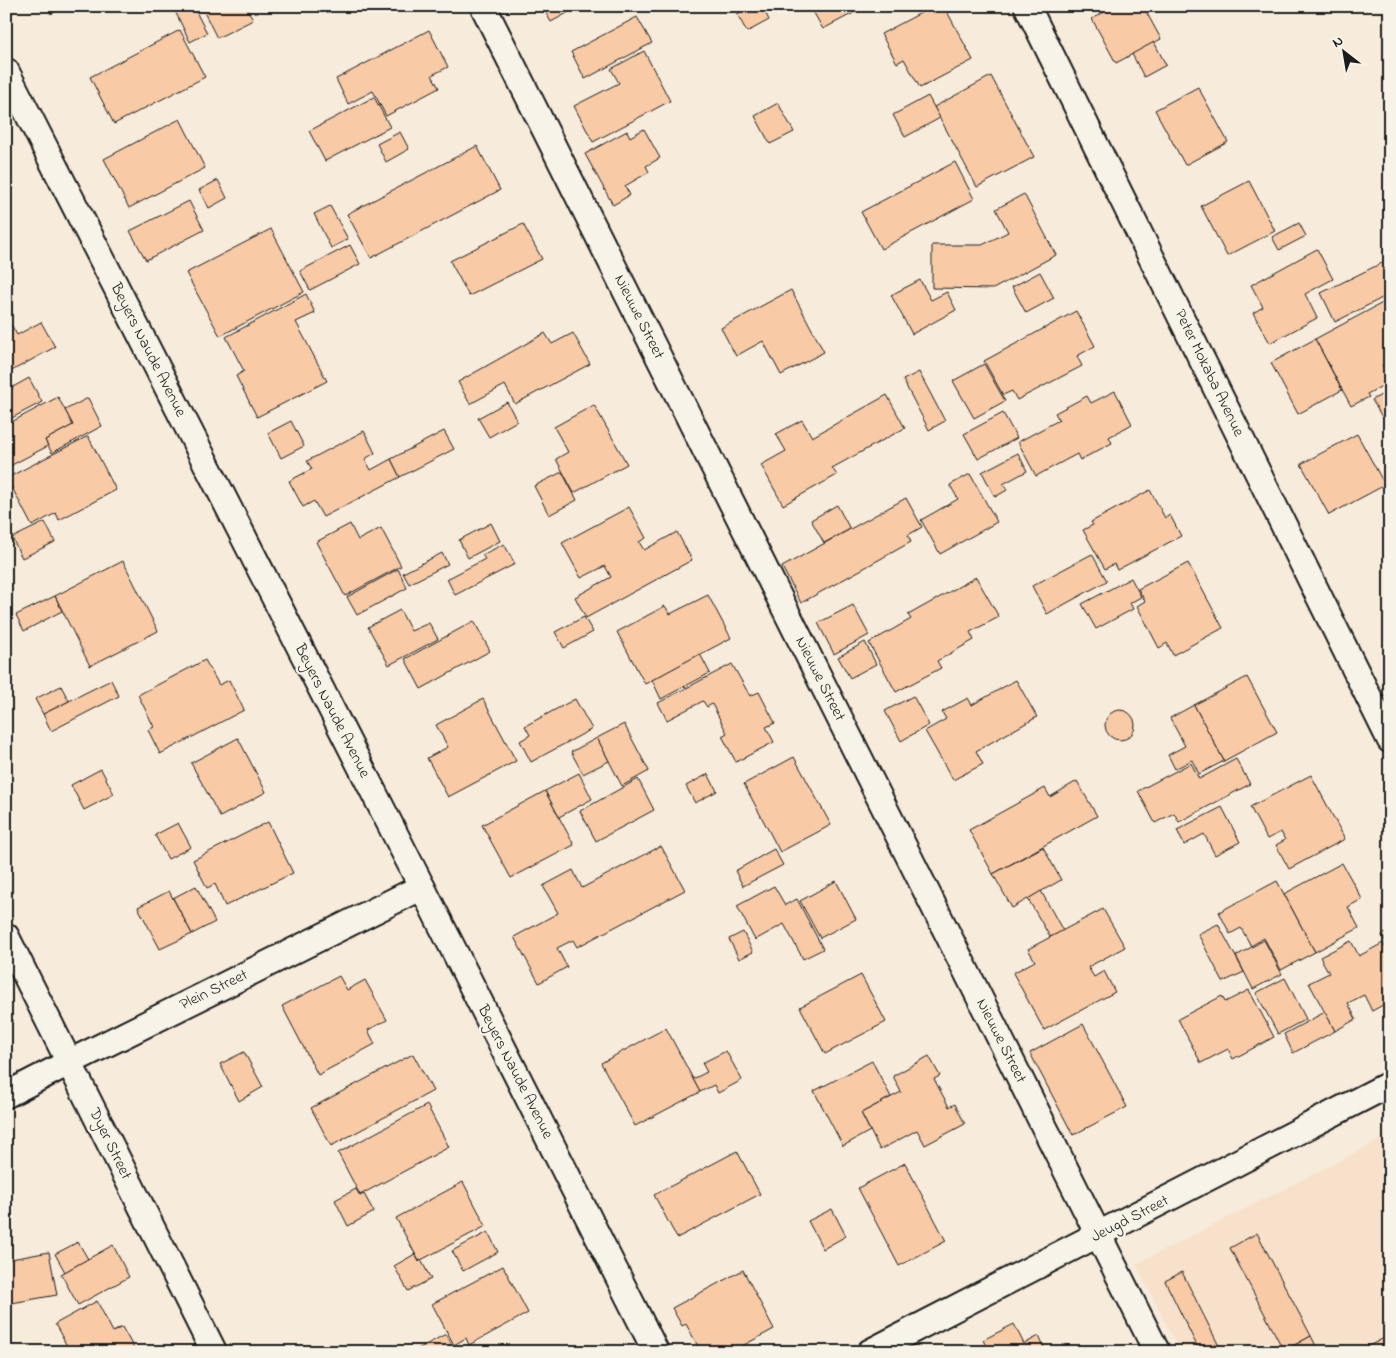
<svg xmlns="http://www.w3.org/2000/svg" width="1396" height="1358" viewBox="0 0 1396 1358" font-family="'Indie Flower',sans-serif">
<rect width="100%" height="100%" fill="#f7ebdb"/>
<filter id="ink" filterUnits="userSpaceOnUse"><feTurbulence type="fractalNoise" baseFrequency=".02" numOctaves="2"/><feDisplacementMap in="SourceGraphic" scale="10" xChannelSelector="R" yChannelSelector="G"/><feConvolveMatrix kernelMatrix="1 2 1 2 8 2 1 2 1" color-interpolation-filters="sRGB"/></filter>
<g filter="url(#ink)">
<!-- built -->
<polygon fill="#f7e1cb" points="1390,1135 1390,1352 1180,1352 1136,1264"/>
<!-- building -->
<g fill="#f8caa6" stroke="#1c1c1c">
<polygon points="47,6 66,6 51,14"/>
<polygon points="185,6 193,6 207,33 190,42 175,11"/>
<polygon points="201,6 246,6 253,20 217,38"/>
<polygon points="542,6 580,6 551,22"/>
<polygon points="751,6 762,6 769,20 747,32 737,14"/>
<polygon points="810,6 865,6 865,7 823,29"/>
<polygon points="934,6 944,6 973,60 920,88 904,59 897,63 881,34"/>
<polygon points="1115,6 1143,6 1161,39 1116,63 1092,19"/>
<polygon points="637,17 652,43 585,79 571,52"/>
<polygon points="180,30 205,77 114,124 90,77"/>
<polygon points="429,30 448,67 432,75 439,88 386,116 373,91 348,104 336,79"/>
<polygon points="1154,42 1166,65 1144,77 1132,54"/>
<polygon points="644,51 670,101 593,142 574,106 619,83 611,69"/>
<polygon points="991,76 1034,157 977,187 934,107"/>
<polygon points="1198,87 1228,142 1185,165 1155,110"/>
<polygon points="928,96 940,118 905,137 893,115"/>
<polygon points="374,97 390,127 325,161 309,131"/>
<polygon points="778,103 794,132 770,144 755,116"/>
<polygon points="180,119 205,168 129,208 104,159"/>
<polygon points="644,129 660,158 646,166 649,172 625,186 630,195 613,205 585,154 627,131 630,137"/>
<polygon points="400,132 409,149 386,162 377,144"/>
<polygon points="477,146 500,190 371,258 347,214"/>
<polygon points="955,162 974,199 881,249 861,212"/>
<polygon points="218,180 227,198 209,208 199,190"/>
<polygon points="1249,181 1275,231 1227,256 1201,206"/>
<polygon points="1024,194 1056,255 993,289 932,288 932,245 982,245 1008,232 996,209"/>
<polygon points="189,201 204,230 146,260 130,231"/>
<polygon points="330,206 348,239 331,248 314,214"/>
<polygon points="1299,223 1306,236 1279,250 1272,237"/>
<polygon points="523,224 542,259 469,296 450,261"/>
<polygon points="271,229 304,292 220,336 186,273"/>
<polygon points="350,245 360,264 310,290 300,271"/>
<polygon points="1317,249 1333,279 1305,294 1317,318 1270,343 1253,313 1263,307 1251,285"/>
<polygon points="1390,259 1390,294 1335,322 1321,293"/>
<polygon points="1040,272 1054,298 1026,313 1012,287"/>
<polygon points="920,280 931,300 947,292 956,310 912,334 891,295"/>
<polygon points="791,290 824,352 781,375 763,341 736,356 721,328"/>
<polygon points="306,294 315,313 296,322 327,381 257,417 236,376 244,371 226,337"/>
<polygon points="1390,299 1390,361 1382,365 1390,379 1382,383 1384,385 1367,394 1369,397 1351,406 1315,339"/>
<polygon points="1076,311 1095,346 1077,356 1082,366 1017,400 1012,391 1003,395 984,361"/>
<polygon points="41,322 55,347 6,374 6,329 12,326 17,335"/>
<polygon points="545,333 552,344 573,333 590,364 515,404 505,385 470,404 458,382"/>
<polygon points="1315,339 1342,390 1298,414 1271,363"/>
<polygon points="984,364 1005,401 974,418 953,381"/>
<polygon points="919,372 945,421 929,430 903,380"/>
<polygon points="29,378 42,402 6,421 6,391"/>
<polygon points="1390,390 1390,412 1382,417 1372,400"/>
<polygon points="1115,391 1132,424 1109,437 1112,443 1080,460 1077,454 1036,476 1018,442 1059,420 1055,413 1087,396 1091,403"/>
<polygon points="887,395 905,428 832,468 837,475 783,505 761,465 786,451 776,434 802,420 812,437"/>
<polygon points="58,397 73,425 45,440 48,446 6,468 6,440 11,437 6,425"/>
<polygon points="88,398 102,426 52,453 45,440 73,425 65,410"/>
<polygon points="507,402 517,421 489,437 478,418"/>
<polygon points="594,405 627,464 574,493 556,459 568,452 554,427"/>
<polygon points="1003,413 1017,438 978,459 964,434"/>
<polygon points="291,421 304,446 281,458 268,433"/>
<polygon points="364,431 375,453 365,459 371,470 391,459 400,477 323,517 314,501 303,507 289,481 312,469 307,461"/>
<polygon points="444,431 454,449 400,477 391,459"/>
<polygon points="1357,434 1385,485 1329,515 1301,464"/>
<polygon points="88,436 116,490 59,520 56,513 32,526 7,478"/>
<polygon points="1018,453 1027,471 1003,484 1007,490 995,497 982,472"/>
<polygon points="562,472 577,500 549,515 534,486"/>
<polygon points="970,474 997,522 940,554 921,520 958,499 950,485"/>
<polygon points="1150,490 1165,518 1170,515 1181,536 1117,570 1114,564 1105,569 1083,530 1093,525 1091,522"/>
<polygon points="906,498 922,527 908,535 911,542 801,603 782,567"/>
<polygon points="837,505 850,529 824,543 811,520"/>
<polygon points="629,507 646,538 639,542 644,550 677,532 692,560 586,618 575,597 611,577 605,566 581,578 562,543"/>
<polygon points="45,522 55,542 22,558 12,538"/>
<polygon points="491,523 500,541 468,558 459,540"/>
<polygon points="350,524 358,540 381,528 401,566 345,596 316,542"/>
<polygon points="504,544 515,564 455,595 447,579 485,559 482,555"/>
<polygon points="442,553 448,564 409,584 403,573"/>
<polygon points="1092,554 1107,581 1047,614 1032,586"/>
<polygon points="123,561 158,631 90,666 55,596"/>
<polygon points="1188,563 1223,628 1173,655 1167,643 1159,648 1137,606 1145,601 1138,589"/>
<polygon points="398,569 407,588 357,615 347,597"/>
<polygon points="976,577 999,617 970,632 974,640 937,661 941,668 896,692 869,643 911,619 908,615"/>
<polygon points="1131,578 1141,597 1130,603 1133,609 1096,629 1082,604"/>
<polygon points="708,595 731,638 645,684 617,632 665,606 670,614"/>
<polygon points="55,596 62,611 24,631 16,615"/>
<polygon points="853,605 869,635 834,654 818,623"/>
<polygon points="400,610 411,631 429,623 438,639 389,665 368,627"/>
<polygon points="584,617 593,632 564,648 555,632"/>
<polygon points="474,621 490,651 421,689 405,659"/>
<polygon points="865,642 876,664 850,678 838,657"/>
<polygon points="700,654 710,673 661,699 652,680"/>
<polygon points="205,660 219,685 229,680 244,710 160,754 148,730 154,727 138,695"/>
<polygon points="732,664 750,696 759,692 775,723 766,727 774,742 736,762 722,736 727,733 712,704 707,707 703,701 667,720 658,703"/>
<polygon points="1247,677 1277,732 1224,761 1194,705"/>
<polygon points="111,680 119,696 51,731 43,714"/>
<polygon points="1016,680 1037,717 976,751 983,764 953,780 925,731 946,719 942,712 968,698 972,705"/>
<polygon points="61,686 69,701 43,714 35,699"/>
<polygon points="913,696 929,725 901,741 885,711"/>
<polygon points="483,699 516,761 448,797 427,758 448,747 436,725"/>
<polygon points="575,699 592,729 531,762 520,741 530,735 525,726"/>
<polygon points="1194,705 1224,761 1199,774 1192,760 1175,769 1168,755 1185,746 1170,718"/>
<circle cx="1120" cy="725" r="15"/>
<polygon points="624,724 649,771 622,786 597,738"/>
<polygon points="238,738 266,792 220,817 191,763"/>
<polygon points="597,738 609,761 583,774 571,752"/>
<polygon points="794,757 831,825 780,852 744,784"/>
<polygon points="1236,759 1250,784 1179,822 1174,813 1155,823 1138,791 1191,763 1199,779"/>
<polygon points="101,769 114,794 84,810 71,785"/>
<polygon points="579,773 592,799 559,817 545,791"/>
<polygon points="708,774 717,791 695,803 686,786"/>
<polygon points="1311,775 1345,839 1289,869 1276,845 1285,840 1281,832 1267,839 1250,807"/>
<polygon points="638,779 654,810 596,841 580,811"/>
<polygon points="1077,781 1097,816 993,874 969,830 1045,788 1050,797"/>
<polygon points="545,791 574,845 511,878 482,825"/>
<polygon points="1222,807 1240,842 1215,855 1204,834 1184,845 1177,830"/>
<polygon points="268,822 293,873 225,906 215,884 207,888 193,860"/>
<polygon points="178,823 191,847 168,859 155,835"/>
<polygon points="661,846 685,890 577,947 573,940 557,948 567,967 539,983 514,937 558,913 543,886 573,870 582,888"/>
<polygon points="1043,847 1061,880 1012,908 993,874"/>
<polygon points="774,849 783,865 743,886 735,871"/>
<polygon points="1342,863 1362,899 1348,907 1359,928 1315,952 1284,894"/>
<polygon points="836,881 856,919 820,938 800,901"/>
<polygon points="1277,881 1315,952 1281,970 1264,938 1251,946 1241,928 1230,934 1219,912"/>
<polygon points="196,886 215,922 192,934 173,898"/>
<polygon points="774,886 785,905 797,899 823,949 803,959 784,924 755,940 737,906"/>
<polygon points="169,891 192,934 160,949 138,907"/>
<polygon points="1041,891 1063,931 1050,937 1028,899"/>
<polygon points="1103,909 1125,947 1088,967 1094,977 1104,971 1115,992 1044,1030 1013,973 1035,961 1028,949"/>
<polygon points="1218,924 1244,972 1223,982 1198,934"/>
<polygon points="1390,931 1390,950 1382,935"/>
<polygon points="743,932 753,952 739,959 729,939"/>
<polygon points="1264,940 1282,974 1253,989 1236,956"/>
<polygon points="1351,941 1359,956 1383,943 1390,956 1390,1001 1372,1011 1364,995 1348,1003 1356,1019 1335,1031 1309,983 1329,973 1320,957"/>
<polygon points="861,975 886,1022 825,1054 800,1007"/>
<polygon points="339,976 347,990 365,980 387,1020 368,1030 375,1044 318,1075 282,1006"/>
<polygon points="1285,978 1306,1019 1278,1034 1256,993"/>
<polygon points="1249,990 1274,1037 1233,1059 1228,1049 1201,1063 1178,1019 1222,996 1225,1002"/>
<polygon points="1325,1012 1335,1031 1293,1053 1284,1034"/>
<polygon points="1083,1024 1127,1107 1073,1135 1030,1053"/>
<polygon points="666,1028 700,1092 635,1126 601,1063"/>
<polygon points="726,1051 742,1080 718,1093 714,1085 700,1092 693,1079 707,1072 702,1063"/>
<polygon points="244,1052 263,1087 239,1101 220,1064"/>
<polygon points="413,1054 433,1091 331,1146 311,1108"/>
<polygon points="929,1056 940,1076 934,1079 949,1107 955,1104 965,1124 925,1145 917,1130 880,1150 861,1113 901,1092 893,1076"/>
<polygon points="872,1061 891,1097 861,1113 870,1131 843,1146 814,1091"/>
<polygon points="427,1105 449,1147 360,1195 338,1153"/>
<polygon points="737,1151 760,1194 677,1238 654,1195"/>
<polygon points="905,1163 946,1241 899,1266 858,1188"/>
<polygon points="463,1182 486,1226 419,1261 396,1218"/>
<polygon points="356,1189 360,1196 364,1194 374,1212 348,1226 335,1200"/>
<polygon points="832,1209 846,1236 823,1249 808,1221"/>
<polygon points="488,1232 498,1252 463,1271 452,1251"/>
<polygon points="1257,1233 1311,1336 1284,1351 1230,1248"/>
<polygon points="78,1242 88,1259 65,1272 55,1254"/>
<polygon points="113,1245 129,1277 78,1305 61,1274"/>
<polygon points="49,1252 57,1295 6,1304 6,1260"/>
<polygon points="415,1254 419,1262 421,1260 431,1279 408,1291 394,1266"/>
<polygon points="503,1266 528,1313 469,1345 466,1338 454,1345 432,1304"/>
<polygon points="743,1270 774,1329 731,1352 701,1352 686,1324 682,1326 672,1308"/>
<polygon points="1182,1272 1222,1352 1200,1352 1165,1281"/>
<polygon points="97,1301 113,1332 122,1327 136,1352 62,1352 61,1349 67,1346 55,1324"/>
<polygon points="1014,1324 1024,1344 1039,1336 1046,1352 989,1352 983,1340"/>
<polygon points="446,1334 456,1352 412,1352"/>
<polygon points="1390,1335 1390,1352 1357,1352"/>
<polygon points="1311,1336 1319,1352 1282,1352 1284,1351"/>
</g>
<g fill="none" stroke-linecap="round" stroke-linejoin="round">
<!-- street casing -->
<g stroke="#1c1c1c" stroke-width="29">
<g id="street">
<polyline points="483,6 1157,1352"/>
<polyline points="1027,6 1390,740"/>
<polyline points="6,71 422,887 656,1352"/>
<polyline points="6,936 214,1352"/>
<polyline points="6,1095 70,1062 422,887"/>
<polyline points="870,1352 1390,1084"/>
</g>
</g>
<!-- street -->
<use href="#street" stroke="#f7f3e8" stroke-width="25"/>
</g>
</g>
<g text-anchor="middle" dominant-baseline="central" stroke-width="5" stroke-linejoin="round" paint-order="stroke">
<!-- street labels -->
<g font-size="16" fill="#1c1c1c" stroke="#f7f3e8">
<text transform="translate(639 317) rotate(63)">Nieuwe Street</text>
<text transform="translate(148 350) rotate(63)">Beyers Naude Avenue</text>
<text transform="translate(1209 373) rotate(64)">Peter Mokaba Avenue</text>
<text transform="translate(820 679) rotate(63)">Nieuwe Street</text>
<text transform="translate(332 711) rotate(63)">Beyers Naude Avenue</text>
<text transform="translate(214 990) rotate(-26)">Plein Street</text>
<text transform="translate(1001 1041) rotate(63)">Nieuwe Street</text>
<text transform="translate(515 1072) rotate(63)">Beyers Naude Avenue</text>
<text transform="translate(110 1144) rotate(64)">Dyer Street</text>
<text transform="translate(1130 1219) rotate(-27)">Jeugd Street</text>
</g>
</g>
<!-- margin -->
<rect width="1396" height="1358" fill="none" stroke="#f7f3e8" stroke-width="25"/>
<rect x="12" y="12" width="1371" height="1333" fill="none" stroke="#1c1c1c" stroke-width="2" filter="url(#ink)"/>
<!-- north arrow -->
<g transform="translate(1344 52) rotate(329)" stroke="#f7f3e8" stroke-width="4" paint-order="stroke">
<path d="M0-4L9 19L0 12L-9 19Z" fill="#1c1c1c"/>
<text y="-8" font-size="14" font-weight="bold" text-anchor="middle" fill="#1c1c1c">N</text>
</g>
</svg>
